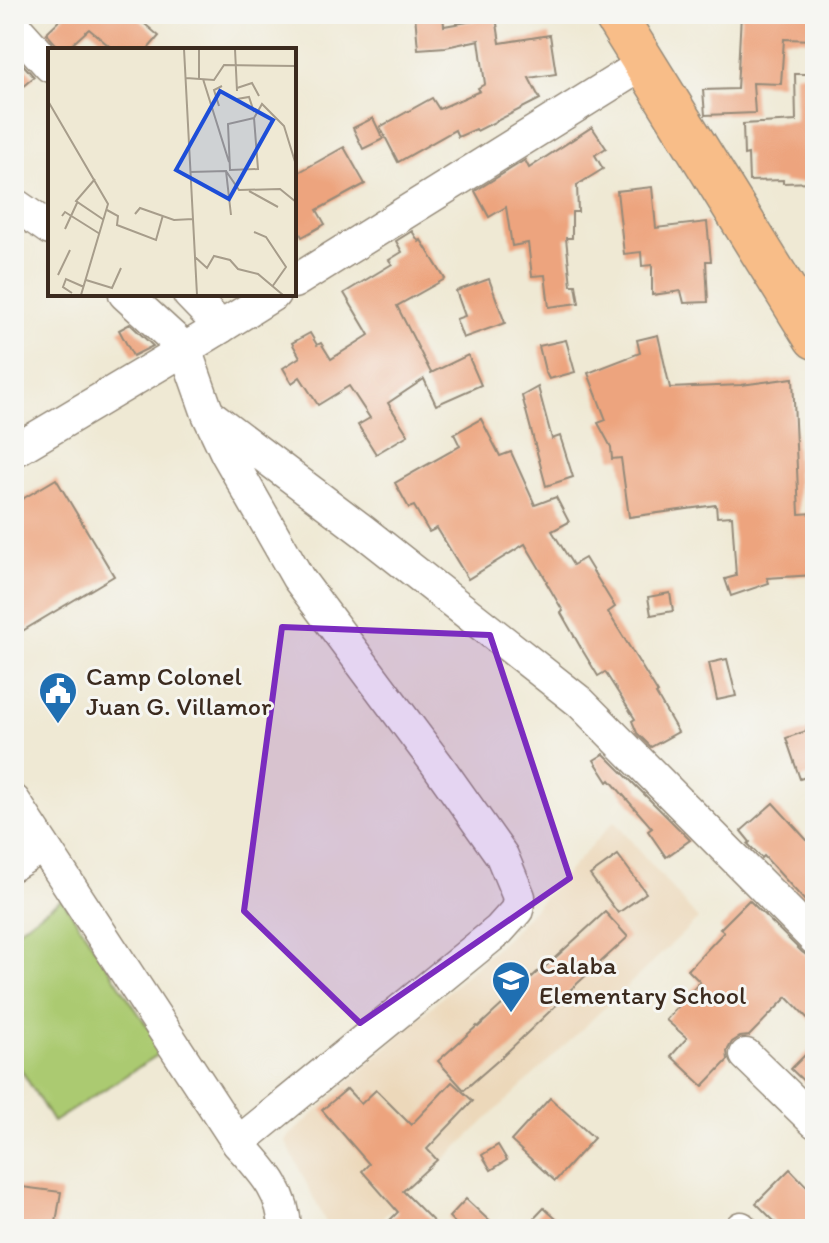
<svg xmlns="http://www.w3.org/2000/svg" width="829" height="1243" viewBox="0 0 829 1243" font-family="Itim,sans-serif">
<rect width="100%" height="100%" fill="#f6f6f2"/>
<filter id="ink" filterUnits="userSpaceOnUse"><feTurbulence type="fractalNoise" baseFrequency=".0125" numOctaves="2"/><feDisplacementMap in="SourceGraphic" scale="16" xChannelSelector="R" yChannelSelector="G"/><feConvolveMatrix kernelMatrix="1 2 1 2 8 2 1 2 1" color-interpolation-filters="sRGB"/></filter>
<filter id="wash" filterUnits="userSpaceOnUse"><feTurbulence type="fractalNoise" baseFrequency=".006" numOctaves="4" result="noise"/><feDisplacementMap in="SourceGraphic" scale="32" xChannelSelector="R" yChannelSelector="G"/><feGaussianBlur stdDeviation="1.8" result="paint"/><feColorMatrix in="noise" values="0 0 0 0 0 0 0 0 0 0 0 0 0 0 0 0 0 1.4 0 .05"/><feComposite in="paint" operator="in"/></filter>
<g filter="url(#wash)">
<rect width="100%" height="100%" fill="#efe9d4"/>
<!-- built -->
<polygon fill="#ecd8ba" points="614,821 698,919 371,1229 329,1229 285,1140 508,937"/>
<!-- green -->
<polygon fill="#abca71" stroke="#737a48" stroke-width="2" points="62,899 164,1051 53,1122 14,1058 14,932"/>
<g id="blocks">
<!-- building -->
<g fill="#eda47e">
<polygon points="66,14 133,14 159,36 147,50 114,50 89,29 66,50 61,50 46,33"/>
<polygon points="415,14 443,14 444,26 496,17 500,43 550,35 556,74 529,78 540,99 477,131 476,129 458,137 455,130 398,162 380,127 432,98 439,109 480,91 478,88 485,84 479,40 446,47 418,49"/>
<polygon points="741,14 815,14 815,40 784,39 781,84 753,83 755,113 705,115 703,90 737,89"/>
<polygon points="14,54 34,77 14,94"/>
<polygon points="795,74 815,74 815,182 783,183 783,180 749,181 748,154 744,155 743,124 796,121"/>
<polygon points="373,118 383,139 363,149 353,128"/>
<polygon points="592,127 606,148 595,155 603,169 577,185 578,212 572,212 572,238 566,238 571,285 576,285 579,303 549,307 545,275 532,276 528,243 512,246 506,207 489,217 475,191 525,160 529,168"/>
<polygon points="344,147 365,184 317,210 325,224 302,237 294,222 294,175"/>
<polygon points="652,187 656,228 707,222 711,261 706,261 708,302 684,303 681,291 652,295 652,265 642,266 641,252 624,254 617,191"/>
<polygon points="412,231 419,242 421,240 445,279 397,306 431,373 468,355 481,385 436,405 424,379 388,403 408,435 376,454 358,425 370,418 349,386 318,405 300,377 292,383 283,368 300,357 292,343 310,333 317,345 321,343 331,359 369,335 344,293 392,264 389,260 402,252 396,241"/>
<polygon points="489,279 505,323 463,338 456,319 465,316 456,291"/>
<polygon points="130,324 153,346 133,356 119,330"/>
<polygon points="658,335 670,388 741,385 793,378 799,514 815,513 815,575 767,578 769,583 731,596 725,579 736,576 732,516 717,517 716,505 629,517 621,458 612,459 611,447 598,423 606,420 588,373 640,353 637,340"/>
<polygon points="566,340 575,372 549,379 545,371 539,346"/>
<polygon points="538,387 552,439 560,436 573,477 546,486 522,396"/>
<polygon points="481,419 500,456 511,452 535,505 556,497 569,522 552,531 573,565 585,558 615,607 608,612 658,693 656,694 678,732 651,747 637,733 632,721 635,719 605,672 598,676 581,648 561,613 563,611 546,582 547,581 525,544 468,579 437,528 429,532 414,506 409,508 395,483 460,446 454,434"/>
<polygon points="56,479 114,576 14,636 14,504"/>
<polygon points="670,593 673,611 651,615 648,597"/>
<polygon points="727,659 736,696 717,700 709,663"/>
<polygon points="815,728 815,774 800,779 786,738"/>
<polygon points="604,754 690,840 666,857 648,831 652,828 610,780 608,782 594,760"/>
<polygon points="773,803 815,849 815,912 764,856 762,858 748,844 750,842 741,831"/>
<polygon points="618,855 646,893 618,913 590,875"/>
<polygon points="749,900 802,952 809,957 815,957 815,1026 787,997 749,1036 740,1037 732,1042 727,1051 728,1060 703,1086 671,1056 687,1038 666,1020 700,982 688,970 724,932 720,929"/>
<polygon points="605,912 628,937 568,992 569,993 503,1056 464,1090 438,1061 477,1026 478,1027 544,966 545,967"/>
<polygon points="815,1045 815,1092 791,1069"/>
<polygon points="452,1082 473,1101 427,1149 437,1160 403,1191 441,1229 381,1229 398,1212 362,1171 369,1164 322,1110 347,1089 361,1104 376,1090 411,1125"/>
<polygon points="550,1098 594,1138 555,1181 511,1141"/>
<polygon points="498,1145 507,1160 491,1170 482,1155"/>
<polygon points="790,1169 815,1195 815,1222 808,1229 782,1229 756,1203"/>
<polygon points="14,1186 61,1192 55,1229 29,1229 14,1227 17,1208 14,1208"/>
<polygon points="466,1199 498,1229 461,1229 449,1217"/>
<polygon points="544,1208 567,1229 524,1229"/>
</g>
</g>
</g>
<g filter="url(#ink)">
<use href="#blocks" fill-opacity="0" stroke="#958a79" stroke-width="2"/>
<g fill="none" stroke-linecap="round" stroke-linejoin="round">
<!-- minor casing -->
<g stroke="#958a79" stroke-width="35">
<g id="minor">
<polyline points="14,26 50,66"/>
<polyline points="14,204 50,229"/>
<polyline points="294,282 645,63"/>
<polyline points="125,294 185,349 221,327"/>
<polyline points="189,294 221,327 274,294"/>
<polyline points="211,416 363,531 580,702 815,939"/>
<polyline points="14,451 185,349 208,414 226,452 298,578 436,763 502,856 519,897 517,910 499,930 238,1143 14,801"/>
<polyline points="14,864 43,846"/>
<polyline points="746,1055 815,1122"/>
<path d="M238,1143C262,1170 284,1191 285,1229"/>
<polyline points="741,1228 742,1229"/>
</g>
</g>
<!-- major casing -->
<g stroke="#958a79" stroke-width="45">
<polyline id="major" points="614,14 815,338"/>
</g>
<!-- minor -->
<use href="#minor" stroke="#fff" stroke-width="32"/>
<!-- major -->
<use href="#major" stroke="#f8bd88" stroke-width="42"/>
</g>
</g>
<!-- marked area -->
<path fill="#7b2cbf" fill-opacity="0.2" stroke="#7b2cbf" stroke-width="6" stroke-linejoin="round" d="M282,627L490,635L570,878L360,1023L244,911Z"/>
<!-- icons -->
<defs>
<g id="civic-pin" transform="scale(2)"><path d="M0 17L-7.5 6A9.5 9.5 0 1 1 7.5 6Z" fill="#1f6fb2" stroke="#f6f6f2"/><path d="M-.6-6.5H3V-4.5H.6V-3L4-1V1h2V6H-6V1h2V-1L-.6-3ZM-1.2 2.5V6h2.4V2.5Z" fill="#fff"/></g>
<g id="school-pin" transform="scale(2)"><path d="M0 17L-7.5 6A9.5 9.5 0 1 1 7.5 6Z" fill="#1f6fb2" stroke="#f6f6f2"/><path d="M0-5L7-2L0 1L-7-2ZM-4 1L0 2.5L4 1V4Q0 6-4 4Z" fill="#fff"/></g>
</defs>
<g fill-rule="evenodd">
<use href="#civic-pin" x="58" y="691"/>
<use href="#school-pin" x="511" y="980"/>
</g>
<g text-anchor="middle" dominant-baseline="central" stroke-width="6" stroke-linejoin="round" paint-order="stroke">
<!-- poi labels -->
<g font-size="26" fill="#3b2a1e" stroke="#f6f6f2" text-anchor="start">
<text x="86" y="676">Camp Colonel<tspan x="86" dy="30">Juan G. Villamor</tspan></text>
<text x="539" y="965">Calaba<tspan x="539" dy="30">Elementary School</tspan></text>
</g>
</g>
<!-- overview -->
<g transform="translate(48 48)">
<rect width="248" height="248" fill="#efe9d4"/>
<path fill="none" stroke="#a79d8b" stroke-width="2" d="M136,1L149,247M151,1V30M187,1L189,43M138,30L166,32L176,17L248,18M155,31L181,114M189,40L204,35L211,48M189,51L201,49L206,64M0,53L60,156L33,247M171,58L166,42L174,38M206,70L210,121L182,122L180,76ZM206,70L214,56L236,78L248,117M178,123L191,142L232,141L248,154M142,124L178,123L183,167M47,131L28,153L56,172M201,143L230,159M59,162L70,168L69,177L108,192L115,167M87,166L92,160L126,172L145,171M14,168L17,164L52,186M17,181L29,155M206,184L218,189L238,219L224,239M147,209L159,220L166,208L182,212L190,221L210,226L235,247M10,227L22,202M38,232L64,240L73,220M24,245L15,239L18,231L36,239"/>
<path fill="#1d4ed8" fill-opacity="0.15" stroke="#1d4ed8" stroke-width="4" d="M172,43L225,72L181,151L128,122Z"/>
<rect width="248" height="248" fill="none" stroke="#3b2a1e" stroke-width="4"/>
</g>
<!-- margin -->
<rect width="829" height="1243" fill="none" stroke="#f6f6f2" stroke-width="48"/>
</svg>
